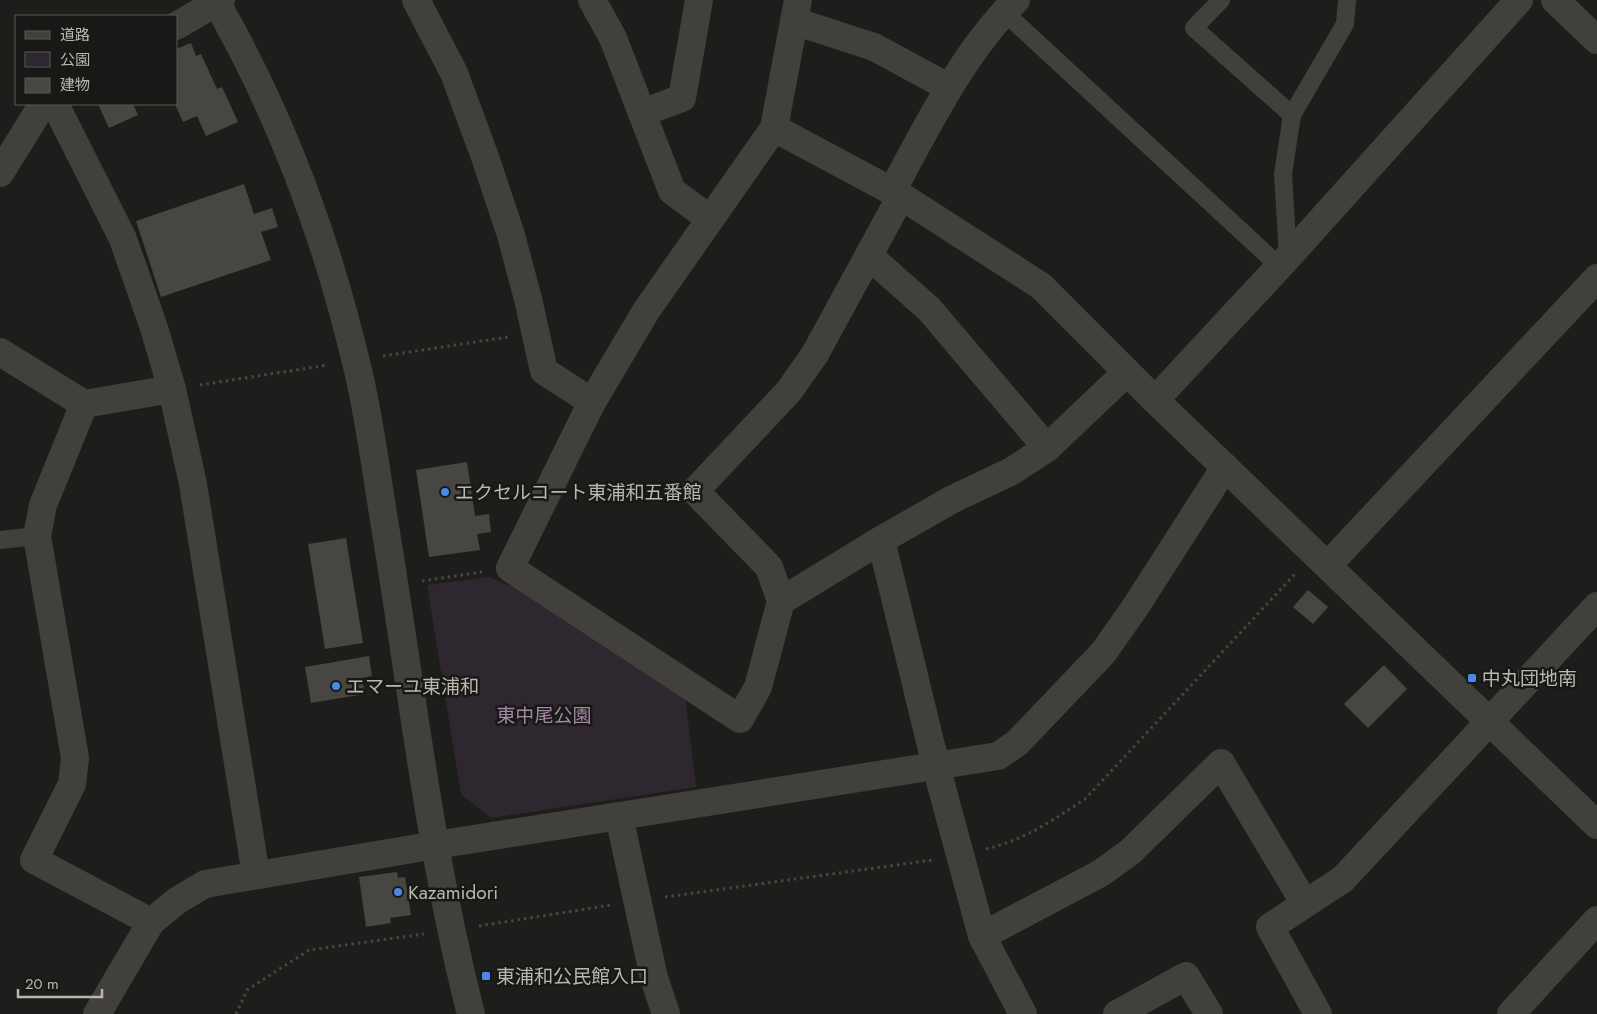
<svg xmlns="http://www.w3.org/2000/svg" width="1597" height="1014" viewBox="0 0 1597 1014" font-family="Jost,'Noto Sans JP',sans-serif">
<rect width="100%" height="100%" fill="#1d1d1b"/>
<!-- green -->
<polygon fill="#2f272f" points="489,577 538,597 685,695 696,787 491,818 461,794 427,585"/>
<!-- building -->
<g fill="#474643">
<polygon points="191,43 196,56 201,54 217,89 222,87 238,122 206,136 197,116 183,122 175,104 176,49"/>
<polygon points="98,104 133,104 138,115 109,128"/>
<polygon points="244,184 254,214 272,208 278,227 261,232 271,260 161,297 136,221"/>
<polygon points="467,462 475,516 489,514 491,532 477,534 480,550 429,557 416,470"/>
<polygon points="346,538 363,643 325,649 308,544"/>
<polygon points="1308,590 1328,607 1313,624 1293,607"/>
<polygon points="369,656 372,676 362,678 365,694 311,703 305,667"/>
<polygon points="1384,665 1407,689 1368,728 1344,704"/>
<polygon points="397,872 398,878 405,877 411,915 390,918 391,923 366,927 359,877"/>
</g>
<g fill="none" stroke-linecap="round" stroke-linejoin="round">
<!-- path -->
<g stroke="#494642" stroke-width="3" stroke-dasharray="2.5 4" stroke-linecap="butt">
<polyline points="383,356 508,337"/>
<polyline points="200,385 328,365"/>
<polyline points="422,581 482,572"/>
<path d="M986,849C1024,840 1052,821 1085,799L1296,573"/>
<polyline points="665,897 933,860"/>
<polyline points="479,926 611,905"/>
<polyline points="236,1014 247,990 309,950 424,934"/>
</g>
<!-- service -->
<g stroke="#42403c" stroke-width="18">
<polyline points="1221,0 1194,28 1292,115"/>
<polyline points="1004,12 1279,266"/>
<polyline points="1288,257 1283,174 1292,115 1345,24 1347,0"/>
<polyline points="0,540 37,536"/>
</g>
<!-- minor -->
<g stroke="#42403c" stroke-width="28">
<polyline points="416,0 454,73 485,157 511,235 528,299 544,371 592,402"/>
<polyline points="592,0 613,38 672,191 710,219"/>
<polyline points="798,0 774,128 646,311 592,402 510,568 740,719 758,687 781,601 881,540 951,500 1012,471 1047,448 1127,372"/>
<polyline points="1555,0 1597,40"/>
<polyline points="794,21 874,47 948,87"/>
<polyline points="176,26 221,0"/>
<polyline points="55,104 123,239 154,328 172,389 193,484 256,875"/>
<polyline points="642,113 682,98 699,0"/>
<polyline points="774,128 901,196 1041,286 1155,400 1288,257 1519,0"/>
<polyline points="0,173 43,104"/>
<path d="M892,191C928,125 962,54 1016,0"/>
<polyline points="869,256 929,309 1047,448"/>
<polyline points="0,352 84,404 172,389"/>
<polyline points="84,404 43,505 37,536 75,758 72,784 34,860 151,922"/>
<polyline points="881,540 936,766 982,936 1023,1014"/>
<polyline points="1328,565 1597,278"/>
<polyline points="781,601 769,567 695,491 789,391 815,354 901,196"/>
<polyline points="619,816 654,978 666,1014"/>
<polyline points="982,936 1101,873 1130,852 1221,763 1305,904"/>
<polyline points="97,1014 151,922 178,900 205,884 436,845 998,756 1017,743 1103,653 1136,606 1225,467"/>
<polyline points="1117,1014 1186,976 1209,1014"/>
<polyline points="1318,1014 1270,927 1343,879 1597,606"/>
<polyline points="1511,1014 1597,920"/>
</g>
<!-- tertiary -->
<g stroke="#42403c" stroke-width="28">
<path d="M215,0C279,111 325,234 355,358C368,409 375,463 383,514C411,681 429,851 471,1014"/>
<polyline points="1155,400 1597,825"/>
</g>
</g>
<!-- markers -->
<g fill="#4a89e6" stroke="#181816" stroke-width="2">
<circle cx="445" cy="492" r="5"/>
<rect x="1467" y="673" width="10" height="10" rx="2.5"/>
<circle cx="336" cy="686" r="5"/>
<circle cx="398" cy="892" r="5"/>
<rect x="481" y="971" width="10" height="10" rx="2.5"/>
</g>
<g text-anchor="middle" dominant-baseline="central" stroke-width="5" stroke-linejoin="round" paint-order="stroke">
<!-- poi labels -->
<g font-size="19" fill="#bbb7af" stroke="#181816" text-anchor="start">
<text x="455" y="492">エクセルコート東浦和五番館</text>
<text x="1482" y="678">中丸団地南</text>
<text x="346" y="686">エマーユ東浦和</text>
<text x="408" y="892">Kazamidori</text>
<text x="496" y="976">東浦和公民館入口</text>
</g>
<!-- park labels -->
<g font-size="19" fill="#a487a5" stroke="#181816">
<text x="544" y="715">東中尾公園</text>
</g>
</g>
<!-- legend -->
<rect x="15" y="15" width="162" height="90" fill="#181816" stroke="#595853"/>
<rect x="25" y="31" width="25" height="8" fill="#42403c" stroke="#595853"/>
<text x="60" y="40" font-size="15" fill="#bbb7af">道路</text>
<rect x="25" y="52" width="25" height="15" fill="#2f272f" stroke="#595853"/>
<text x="60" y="65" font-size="15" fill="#bbb7af">公園</text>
<rect x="25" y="78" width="25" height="15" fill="#474643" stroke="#595853"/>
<text x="60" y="90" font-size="15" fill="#bbb7af">建物</text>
<!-- scale -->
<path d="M18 989v8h84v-8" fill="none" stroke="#bbb7af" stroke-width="2.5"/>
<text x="25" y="989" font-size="15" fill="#bbb7af" stroke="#181816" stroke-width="4" paint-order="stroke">20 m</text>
</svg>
